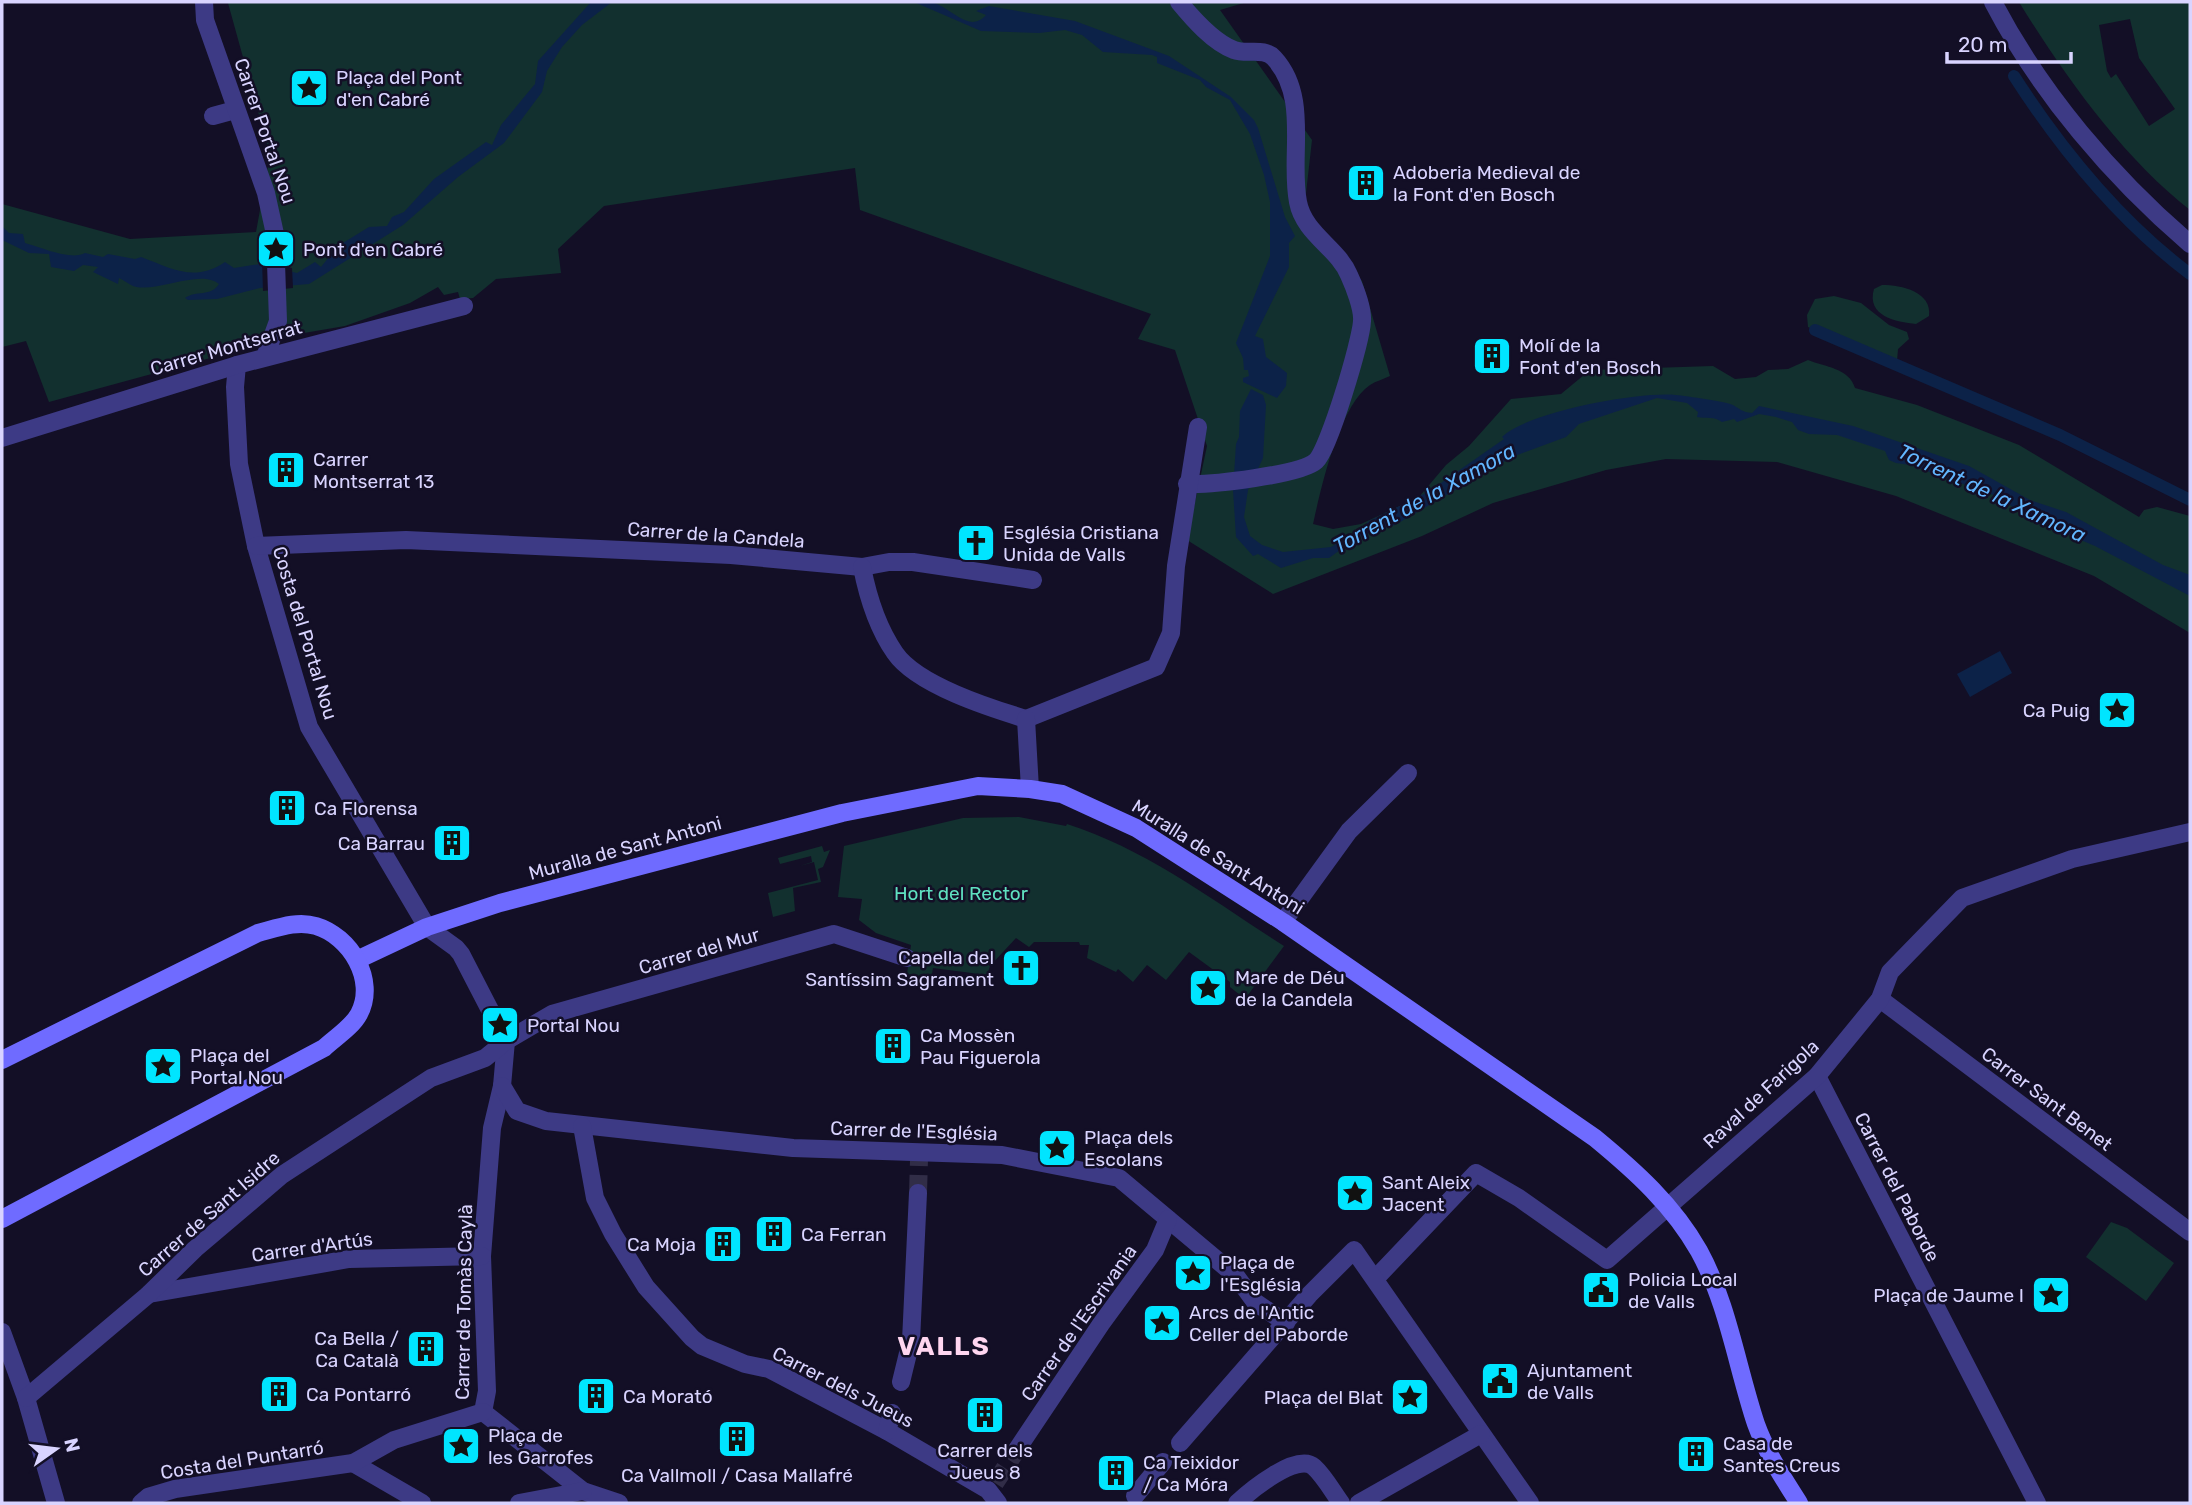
<svg xmlns="http://www.w3.org/2000/svg" width="2192" height="1505" viewBox="0 0 2192 1505" font-family="Rubik,sans-serif">
<rect width="100%" height="100%" fill="#130f26"/>
<!-- green -->
<g fill="#12302f" fill-rule="evenodd">
<path d="M1247,2L1220,10L1312,140L1304,211L1362,281L1390,376C1384,379 1376,381 1370,385C1339,406 1321,488 1313,524L1333,529L1361,524L1419,497L1446,465L1469,446L1511,399L1561,394L1590,370L1713,366L1735,379L1756,377L1768,370L1788,369L1808,360C1825,367 1849,368 1855,388L1917,405L2019,445L2139,517L2144,510L2157,507L2190,516V633L2094,576L1896,496L1777,462L1666,459L1606,470L1493,503L1422,536L1273,594L1187,540L1207,446L1175,350L1138,339L1151,314L860,210L855,168L604,206L558,249L561,273L496,279L473,298L460,299L458,292L444,295L438,287L410,303L345,326L298,334L49,402L26,341L2,347V204L130,239L256,232L270,155L228,3Z"/>
<path d="M2019,2H2190V210C2123,158 2063,74 2019,2ZM2130,19L2139,58L2175,109L2149,126L2116,74L2111,78L2107,71L2099,25Z"/>
<path d="M1882,285C1902,285 1932,292 1929,316L1916,324C1896,322 1866,316 1874,289Z"/>
<polygon points="1834,296 1861,303 1889,325 1907,332 1909,339 1898,349 1897,361 1877,357 1808,327 1807,315 1815,299"/>
<path d="M1019,817L1066,826L1067,824C1146,849 1215,902 1284,946L1245,999L1230,987V982L1189,952L1166,980L1147,965L1133,982L1118,969L1116,972L1087,958L1089,945H1080L1079,942H1034L1029,947L1016,938L990,966L987,975L933,968L931,980L907,974L911,945L876,933L859,920L862,899L838,897L844,846L963,818Z"/>
<polygon points="822,846 824,852 830,850 823,867 818,869 821,882 793,888 795,911 773,917 768,893 818,880 814,862 800,866 812,862 811,856 780,864 778,858"/>
<polygon points="2111,1222 2127,1228 2174,1263 2146,1301 2086,1257"/>
</g>
<!-- water -->
<g fill="#0c2248">
<path d="M591,2H612L582,25L562,47L547,71L542,92L504,143L458,177L403,225L309,284L260,288L217,299L188,300L185,298C196,290 211,297 219,284C200,268 155,294 133,286C129,284 123,280 119,278L118,284L93,272L98,267L83,265L74,271L51,267L49,254L29,253L2,240V226L9,233L23,234L25,243C40,247 72,261 85,253L103,257L108,254L135,259L141,257C171,268 194,283 225,262L234,268L260,264L297,273L315,262L321,267L338,246L369,227L387,226L392,217L404,212L434,179L486,142L492,145L501,125L535,84L538,61Z"/>
<path d="M914,2C922,2 930,1 937,4C954,11 970,33 986,15L976,11L989,6L1075,21L1169,56L1231,97L1254,120L1258,128L1285,217L1295,236L1289,243V267L1255,336L1263,339L1266,357L1287,373L1286,386L1277,398L1243,382V378L1249,376L1248,370H1244L1243,358L1236,343L1270,256V202L1264,175L1250,134L1230,100L1206,87L1200,80L1157,63V57L1152,55L1103,52L1082,35L1065,30L1039,33L981,31Z"/>
<path d="M1251,389L1263,395L1266,405L1263,458L1248,490L1244,517L1250,536L1262,545L1283,552L1331,547L1359,531L1369,521L1428,492L1504,439L1502,437C1527,412 1640,391 1676,395C1686,396 1728,402 1733,405C1740,409 1742,412 1752,413L1759,406L1853,426L1969,466L2030,500L2066,512L2163,565L2190,575V596L2095,546L2026,517L1999,497L1910,465L1896,463L1889,460L1885,451L1837,435L1809,434L1798,430L1792,422L1776,417L1759,414L1737,422L1734,419L1722,422C1714,416 1707,419 1697,417L1698,412L1687,403L1657,398L1579,424L1566,437L1512,457L1395,525L1361,535L1329,558H1313L1281,568L1258,554L1253,556L1236,537L1233,490L1236,444L1239,437L1240,411Z"/>
<polygon points="2000,651 2012,673 1970,697 1957,674"/>
</g>
<!-- pier -->
<polygon fill="#130f26" points="262,260 292,268 293,288 263,291"/>
<g fill="none" stroke-linecap="round" stroke-linejoin="round">
<!-- stream -->
<g stroke="#0c2248" stroke-width="12">
<path d="M2014,76C2061,149 2121,222 2190,274"/>
<polyline points="1815,330 2060,435 2190,500"/>
</g>
<!-- street-tunnel -->
<g stroke="#312d47" stroke-width="18" stroke-dasharray="18 9" stroke-linecap="butt">
<polyline points="918,1193 919,1160"/>
<polyline points="995,1483 1018,1448"/>
</g>
<!-- lane -->
<polyline stroke="#3d3a85" stroke-width="18" points="213,116 235,110"/>
<!-- street -->
<g stroke="#3d3a85" stroke-width="18">
<polyline points="204,2 205,20 266,193 275,234 278,321 265,357"/>
<path d="M1179,2C1193,19 1213,42 1234,50C1247,55 1264,47 1274,58C1310,97 1289,156 1298,202C1304,234 1338,248 1349,275C1354,286 1363,309 1362,321C1361,341 1329,449 1316,461C1301,475 1210,485 1187,484"/>
<path d="M1993,2C2041,94 2112,177 2190,244"/>
<polyline points="237,365 235,387 239,464 256,546 309,727 427,927 456,948 461,954 506,1041 502,1086 492,1128 482,1256 487,1391 483,1412"/>
<polyline points="2,438 237,365 464,306"/>
<polyline points="256,546 406,540 731,555 862,567 889,562 913,562 1033,580"/>
<path d="M862,567C868,598 877,627 895,653C917,685 990,708 1026,719"/>
<polyline points="1026,719 1156,667 1171,633 1176,566 1198,427"/>
<polyline points="1026,719 1030,789"/>
<polyline points="1283,922 1349,831 1408,773"/>
<polyline points="1880,999 2190,1232"/>
<polyline points="1817,1076 2037,1503"/>
<polyline points="502,1086 517,1111 546,1121 793,1148 1002,1155 1119,1178 1236,1276 1255,1302 1286,1323"/>
<polyline points="582,1126 595,1198 613,1234 646,1287 692,1338 702,1346 745,1364 769,1369 887,1431 988,1490 998,1503"/>
<polyline points="1375,1279 1476,1173 1519,1198 1607,1260 1817,1076 1880,999 1890,972 1962,898 2072,859 2190,832"/>
<polyline points="149,1294 349,1259 482,1256"/>
<polyline points="2,1332 26,1398 56,1503"/>
<polyline points="901,1382 911,1341 918,1193"/>
<polyline points="26,1398 149,1294 195,1249 282,1175 431,1078 485,1058 506,1041 552,1014 834,934 907,958"/>
<polyline points="483,1412 583,1491 619,1503"/>
<polyline points="887,1431 892,1413"/>
<polyline points="1180,1443 1309,1295 1354,1250 1530,1503"/>
<polyline points="1018,1448 1101,1324 1155,1250 1168,1219"/>
<polyline points="353,1463 422,1503"/>
<polyline points="1135,1496 1163,1462"/>
<polyline points="141,1503 148,1497 175,1489 353,1463 394,1440 483,1412"/>
<polyline points="519,1503 583,1491"/>
<path d="M1237,1503C1250,1491 1297,1452 1314,1467C1324,1476 1333,1492 1341,1503"/>
<polyline points="1359,1503 1481,1434"/>
</g>
<!-- secondary -->
<g stroke="#6f6bff" stroke-width="18">
<path d="M359,959L427,927L500,903L842,813L978,786L1030,789L1062,794L1136,828L1283,922L1595,1138C1635,1171 1673,1205 1699,1251C1728,1304 1737,1367 1756,1424C1766,1452 1783,1478 1799,1503"/>
<path d="M2,1060L258,933C277,928 297,920 316,926C350,936 377,980 359,1014C352,1027 336,1037 324,1048L2,1219"/>
</g>
</g>
<!-- icons -->
<defs>
<g id="sight-square" transform="scale(2.0125)"><rect x="-9" y="-9" width="18" height="18" rx="4" fill="#00e5ff" stroke="#130f26"/><path d="M0-6L1.8-2.2L6-1.7L2.9 1.2L3.7 5.4L0 3.3L-3.7 5.4L-2.9 1.2L-6-1.7L-1.8-2.2Z" fill="#111"/></g>
<g id="building-square" transform="scale(2.0125)"><rect x="-9" y="-9" width="18" height="18" rx="4" fill="#00e5ff" stroke="#130f26"/><path d="M-4-6H4V6H1V3H-1V6H-4ZM-2.5-4.3h1.7v1.8h-1.7ZM.8-4.3h1.7v1.8H.8ZM-2.5-1h1.7V.8h-1.7ZM.8-1h1.7V.8H.8Z" fill="#111"/></g>
<g id="church-square" transform="scale(2.0125)"><rect x="-9" y="-9" width="18" height="18" rx="4" fill="#00e5ff" stroke="#130f26"/><path d="M-1.2-6h2.4v3.5h3.3v2.4h-3.3V6h-2.4V-.1h-3.3v-2.4h3.3Z" fill="#111"/></g>
<g id="civic-square" transform="scale(2.0125)"><rect x="-9" y="-9" width="18" height="18" rx="4" fill="#00e5ff" stroke="#130f26"/><path d="M-.6-6.5H3V-4.5H.6V-3L4-1V1h2V6H-6V1h2V-1L-.6-3ZM-1.2 2.5V6h2.4V2.5Z" fill="#111"/></g>
</defs>
<g fill-rule="evenodd">
<use href="#sight-square" x="309" y="88"/>
<use href="#building-square" x="1366" y="183"/>
<use href="#sight-square" x="276" y="249"/>
<use href="#building-square" x="1492" y="356"/>
<use href="#building-square" x="286" y="470"/>
<use href="#church-square" x="976" y="543"/>
<use href="#sight-square" x="2117" y="710"/>
<use href="#building-square" x="287" y="808"/>
<use href="#building-square" x="452" y="843"/>
<use href="#church-square" x="1021" y="968"/>
<use href="#sight-square" x="1208" y="988"/>
<use href="#sight-square" x="500" y="1025"/>
<use href="#building-square" x="893" y="1046"/>
<use href="#sight-square" x="163" y="1066"/>
<use href="#sight-square" x="1057" y="1148"/>
<use href="#sight-square" x="1355" y="1193"/>
<use href="#building-square" x="774" y="1234"/>
<use href="#building-square" x="723" y="1244"/>
<use href="#sight-square" x="1193" y="1273"/>
<use href="#civic-square" x="1601" y="1290"/>
<use href="#sight-square" x="2051" y="1295"/>
<use href="#sight-square" x="1162" y="1323"/>
<use href="#building-square" x="426" y="1349"/>
<use href="#civic-square" x="1500" y="1381"/>
<use href="#building-square" x="279" y="1394"/>
<use href="#building-square" x="596" y="1396"/>
<use href="#sight-square" x="1410" y="1397"/>
<use href="#building-square" x="985" y="1415"/>
<use href="#building-square" x="737" y="1439"/>
<use href="#sight-square" x="461" y="1446"/>
<use href="#building-square" x="1696" y="1454"/>
<use href="#building-square" x="1116" y="1473"/>
</g>
<g text-anchor="middle" dominant-baseline="central" stroke-width="5" stroke-linejoin="round" paint-order="stroke">
<!-- poi labels -->
<g font-size="19" fill="#d9d4ff" stroke="#130f26" text-anchor="start">
<text x="336" y="77">Plaça del Pont<tspan x="336" dy="22">d'en Cabré</tspan></text>
<text x="1393" y="172">Adoberia Medieval de<tspan x="1393" dy="22">la Font d'en Bosch</tspan></text>
<text x="303" y="249">Pont d'en Cabré</text>
<text x="1519" y="345">Molí de la<tspan x="1519" dy="22">Font d'en Bosch</tspan></text>
<text x="313" y="459">Carrer<tspan x="313" dy="22">Montserrat 13</tspan></text>
<text x="1003" y="532">Església Cristiana<tspan x="1003" dy="22">Unida de Valls</tspan></text>
<text x="2090" y="710" text-anchor="end">Ca Puig</text>
<text x="314" y="808">Ca Florensa</text>
<text x="425" y="843" text-anchor="end">Ca Barrau</text>
<text x="994" y="957" text-anchor="end">Capella del<tspan x="994" dy="22">Santíssim Sagrament</tspan></text>
<text x="1235" y="977">Mare de Déu<tspan x="1235" dy="22">de la Candela</tspan></text>
<text x="527" y="1025">Portal Nou</text>
<text x="920" y="1035">Ca Mossèn<tspan x="920" dy="22">Pau Figuerola</tspan></text>
<text x="190" y="1055">Plaça del<tspan x="190" dy="22">Portal Nou</tspan></text>
<text x="1084" y="1137">Plaça dels<tspan x="1084" dy="22">Escolans</tspan></text>
<text x="1382" y="1182">Sant Aleix<tspan x="1382" dy="22">Jacent</tspan></text>
<text x="801" y="1234">Ca Ferran</text>
<text x="696" y="1244" text-anchor="end">Ca Moja</text>
<text x="1220" y="1262">Plaça de<tspan x="1220" dy="22">l'Església</tspan></text>
<text x="1628" y="1279">Policia Local<tspan x="1628" dy="22">de Valls</tspan></text>
<text x="2024" y="1295" text-anchor="end">Plaça de Jaume I</text>
<text x="1189" y="1312">Arcs de l'Antic<tspan x="1189" dy="22">Celler del Paborde</tspan></text>
<text x="399" y="1338" text-anchor="end">Ca Bella /<tspan x="399" dy="22">Ca Català</tspan></text>
<text x="1527" y="1370">Ajuntament<tspan x="1527" dy="22">de Valls</tspan></text>
<text x="306" y="1394">Ca Pontarró</text>
<text x="623" y="1396">Ca Morató</text>
<text x="1383" y="1397" text-anchor="end">Plaça del Blat</text>
<text x="488" y="1435">Plaça de<tspan x="488" dy="22">les Garrofes</tspan></text>
<text x="1723" y="1443">Casa de<tspan x="1723" dy="22">Santes Creus</tspan></text>
<text x="985" y="1450" text-anchor="middle">Carrer dels<tspan x="985" dy="22">Jueus 8</tspan></text>
<text x="1143" y="1462">Ca Teixidor<tspan x="1143" dy="22">/ Ca Móra</tspan></text>
<text x="737" y="1475" text-anchor="middle">Ca Vallmoll / Casa Mallafré</text>
</g>
<!-- street labels -->
<g font-size="19" fill="#d9d4ff" stroke="#130f26">
<text transform="translate(265 131) rotate(71)">Carrer Portal Nou</text>
<text transform="translate(226 348) rotate(-16)">Carrer Montserrat</text>
<text transform="translate(716 535) rotate(4)">Carrer de la Candela</text>
<text transform="translate(305 633) rotate(73)">Costa del Portal Nou</text>
<text transform="translate(625 848) rotate(-15)">Muralla de Sant Antoni</text>
<text transform="translate(1218 857) rotate(32)">Muralla de Sant Antoni</text>
<text transform="translate(699 951) rotate(-16)">Carrer del Mur</text>
<text transform="translate(1761 1094) rotate(-43)">Raval de Farigola</text>
<text transform="translate(2047 1099) rotate(37)">Carrer Sant Benet</text>
<text transform="translate(914 1131) rotate(2)">Carrer de l'Església</text>
<text transform="translate(1897 1187) rotate(63)">Carrer del Paborde</text>
<text transform="translate(209 1214) rotate(-41)">Carrer de Sant Isidre</text>
<text transform="translate(312 1247) rotate(-8)">Carrer d'Artús</text>
<text transform="translate(464 1302) rotate(-89)">Carrer de Tomàs Caylà</text>
<text transform="translate(1079 1323) rotate(-55)">Carrer de l'Escrivania</text>
<text transform="translate(843 1387) rotate(27)">Carrer dels Jueus</text>
<text transform="translate(242 1460) rotate(-9)">Costa del Puntarró</text>
</g>
<!-- park labels -->
<g font-size="19" fill="#5fe0c0" stroke="#130f26">
<text x="961" y="893">Hort del Rector</text>
</g>
<!-- water labels -->
<g font-size="21" font-style="italic" fill="#62b6ff" stroke="#130f26">
<text transform="translate(1992 493) rotate(25)">Torrent de la Xamora</text>
<text transform="translate(1424 498) rotate(-29)">Torrent de la Xamora</text>
</g>
<!-- district labels -->
<g font-size="26" font-weight="bold" letter-spacing="2" fill="#ffd6f0" stroke="#130f26">
<text x="944" y="1346">VALLS</text>
</g>
</g>
<!-- border -->
<rect width="2192" height="1505" fill="none" stroke="#d9d4ff" stroke-width="7"/>
<!-- north arrow -->
<g transform="translate(56 1449) rotate(76)" stroke="#130f26" stroke-width="5" paint-order="stroke">
<path d="M0-5L12 26L0 18L-12 26Z" fill="#d9d4ff"/>
<text y="-10" font-size="19" font-weight="bold" text-anchor="middle" fill="#d9d4ff">N</text>
</g>
<!-- scale -->
<path d="M1947 52v10h124v-10" fill="none" stroke="#d9d4ff" stroke-width="3.5"/>
<text x="1958" y="52" font-size="21" fill="#d9d4ff" stroke="#130f26" stroke-width="5" paint-order="stroke">20 m</text>
</svg>
